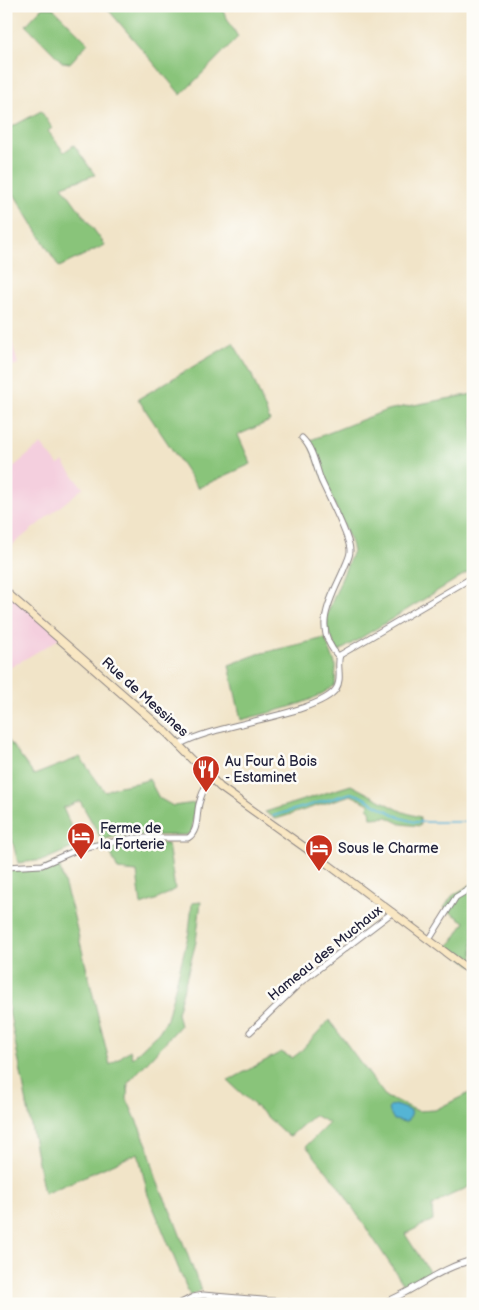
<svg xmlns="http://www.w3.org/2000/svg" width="479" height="1310" viewBox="0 0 479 1310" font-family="'Balsamiq Sans',sans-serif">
<rect width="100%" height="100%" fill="#fdfcf7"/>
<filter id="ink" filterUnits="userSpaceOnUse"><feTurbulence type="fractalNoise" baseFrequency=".02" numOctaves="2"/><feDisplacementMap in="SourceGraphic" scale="10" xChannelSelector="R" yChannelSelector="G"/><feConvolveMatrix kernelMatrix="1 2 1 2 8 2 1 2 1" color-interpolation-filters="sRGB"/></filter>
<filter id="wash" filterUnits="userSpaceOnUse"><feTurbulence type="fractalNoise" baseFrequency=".0096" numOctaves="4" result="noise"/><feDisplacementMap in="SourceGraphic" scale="20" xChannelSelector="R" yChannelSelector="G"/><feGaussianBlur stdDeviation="1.12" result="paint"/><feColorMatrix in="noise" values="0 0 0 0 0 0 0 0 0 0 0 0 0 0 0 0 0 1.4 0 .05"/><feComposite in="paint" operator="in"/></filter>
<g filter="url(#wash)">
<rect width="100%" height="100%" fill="#f1e4c8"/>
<!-- built -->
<g fill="#f4cfde">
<polygon points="6,320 18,364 6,368"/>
<polygon points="41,444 58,465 63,462 83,488 6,550 6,473"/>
<polygon points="6,585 63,634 54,642 6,670"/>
</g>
<!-- green -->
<g fill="#89c47a" stroke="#56735a">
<polygon points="105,6 220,6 238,37 181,95"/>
<polygon points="42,8 53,8 88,43 70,63 62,62 26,25"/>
<polygon points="41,111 52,128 48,131 64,152 74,145 95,175 62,186 105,245 59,267 6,181 6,130"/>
<polygon points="233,343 251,373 270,421 238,435 251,464 198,488 138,399"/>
<polygon points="473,394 473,569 338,652 327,629 327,614 353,551 351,543 308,441 387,410"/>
<path d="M325,638L336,666L335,685C308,706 273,711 241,720L229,665L258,654Z"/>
<path d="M6,737L34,775L80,757L105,792C118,783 133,786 149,779L159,798L173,806L195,803L192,831L187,835L117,836L102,840L80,801L63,808L79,845L44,860L18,863L6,816Z"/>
<polygon points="351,785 403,812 420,817 420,826 401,824 387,817 371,818 370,809 368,808 369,804 351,795 276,819 265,812"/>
<polygon points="141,841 168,844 175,889 158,899 141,905 137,872 118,870 107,845"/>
<polygon points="58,862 73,913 110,1065 130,1050 132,1058 159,1032 167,1019 189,932 192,903 201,902 196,942 177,1013 180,1026 128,1083 127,1099 148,1147 157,1181 174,1219 201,1290 190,1296 148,1195 138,1153 44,1194 6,994 6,871 39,869"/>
<polygon points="473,883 473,966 447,947 453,941 465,922 444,908 452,896"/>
<polygon points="329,1020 386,1097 418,1111 435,1110 473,1091 473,1185 447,1197 432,1206 433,1220 405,1234 430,1273 406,1288 337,1184 306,1146 329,1123 314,1115 289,1137 228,1081 281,1052 292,1058 299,1053"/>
</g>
<!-- water -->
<polygon fill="#55b4d4" stroke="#3c6b88" points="395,1105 411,1111 411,1116 406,1122 394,1120 388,1109 391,1106"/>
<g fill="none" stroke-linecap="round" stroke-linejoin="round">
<!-- stream -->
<polyline stroke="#55b4d4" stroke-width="2" points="273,816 351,793 358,795 401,818 415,822 473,822"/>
</g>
</g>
<g filter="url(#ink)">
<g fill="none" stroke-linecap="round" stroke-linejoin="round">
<!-- street casing -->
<g stroke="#8a8382" stroke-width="7">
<g id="street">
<path d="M302,438C313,448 316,467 321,480C327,494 351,539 350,551C350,557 346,563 344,569C331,599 311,628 339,657"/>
<path d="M179,745C212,724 318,715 336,689C343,678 336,666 340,655L473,577"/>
<path d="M6,867L42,865L81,848L134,838H188C199,831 196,816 199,804C201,796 205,786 210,778"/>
<polyline points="429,940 456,897 473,887"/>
<polyline points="250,1032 301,982 393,912"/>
<polyline points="179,1304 193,1297 203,1295 310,1304"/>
<path d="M380,1304C413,1293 438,1268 473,1260"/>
</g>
</g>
<!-- secondary casing -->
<g stroke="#8a8382" stroke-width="9">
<polyline id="secondary" points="6,592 167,733 220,787 321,859 473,973"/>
</g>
<!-- street -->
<use href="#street" stroke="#fff" stroke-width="5"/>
<!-- secondary -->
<use href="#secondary" stroke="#f9e7c3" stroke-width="7"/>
</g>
</g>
<!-- icons -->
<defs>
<g id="restaurant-pin" transform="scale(1.4375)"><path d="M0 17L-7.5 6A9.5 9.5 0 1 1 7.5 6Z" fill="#c8321e" stroke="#fdfcf7"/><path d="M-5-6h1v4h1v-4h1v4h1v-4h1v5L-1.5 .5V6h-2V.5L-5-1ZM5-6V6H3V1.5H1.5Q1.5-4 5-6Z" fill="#fff"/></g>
<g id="hotel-pin" transform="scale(1.4375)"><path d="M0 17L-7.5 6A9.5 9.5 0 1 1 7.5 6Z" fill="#c8321e" stroke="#fdfcf7"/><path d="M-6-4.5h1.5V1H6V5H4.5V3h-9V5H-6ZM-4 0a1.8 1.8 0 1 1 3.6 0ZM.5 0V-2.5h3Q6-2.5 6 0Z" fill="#fff"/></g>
</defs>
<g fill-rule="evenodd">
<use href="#restaurant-pin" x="206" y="769"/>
<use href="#hotel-pin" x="81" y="836"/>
<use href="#hotel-pin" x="319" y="848"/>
</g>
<g text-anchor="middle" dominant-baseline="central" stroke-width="5" stroke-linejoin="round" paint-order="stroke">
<!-- street labels -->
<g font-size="14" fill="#22223b" stroke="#fdfcf7">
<text transform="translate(145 697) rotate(42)">Rue de Messines</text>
<text transform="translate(325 953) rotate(-39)">Hameau des Muchaux</text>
</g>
<!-- poi labels -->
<g font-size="14" fill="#22223b" stroke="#fdfcf7" text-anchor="start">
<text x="225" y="761">Au Four à Bois<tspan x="225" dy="16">- Estaminet</tspan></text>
<text x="100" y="828">Ferme de<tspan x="100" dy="16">la Forterie</tspan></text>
<text x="338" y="848">Sous le Charme</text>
</g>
</g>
<!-- margin -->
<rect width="479" height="1310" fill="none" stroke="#fdfcf7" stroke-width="25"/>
</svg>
